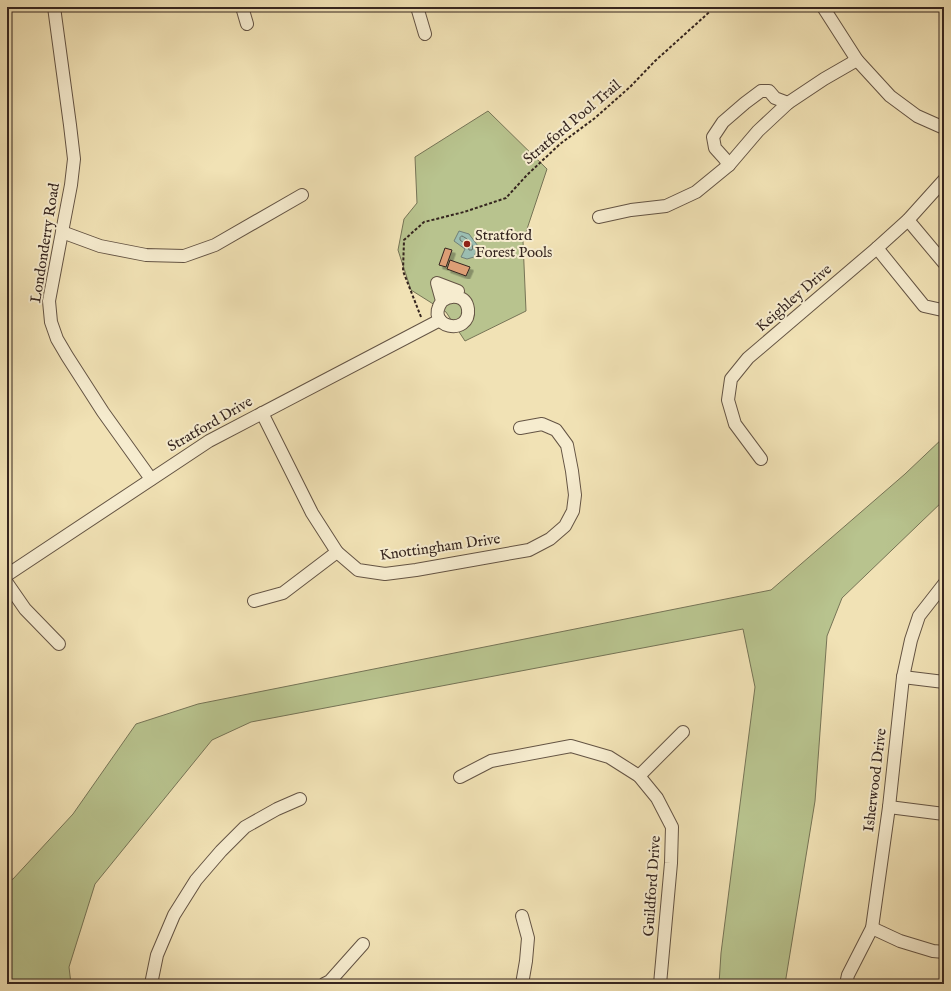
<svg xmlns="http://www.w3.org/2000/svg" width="951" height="991" viewBox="0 0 951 991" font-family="'IM FELL English',serif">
<defs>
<filter id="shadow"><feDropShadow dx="3.5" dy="3.5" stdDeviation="0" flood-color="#0004"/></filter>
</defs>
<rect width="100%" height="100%" fill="#f1e2b5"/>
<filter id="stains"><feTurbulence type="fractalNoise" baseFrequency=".005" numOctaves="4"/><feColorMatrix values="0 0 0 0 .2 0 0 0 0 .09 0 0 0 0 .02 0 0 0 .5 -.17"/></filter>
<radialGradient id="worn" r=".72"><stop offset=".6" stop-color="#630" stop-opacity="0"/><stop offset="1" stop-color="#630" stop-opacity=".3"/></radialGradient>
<!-- green -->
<g fill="#b8c38e" stroke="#767456">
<polygon points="488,111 547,169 523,241 526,311 465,341 446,312 411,290 398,250 404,219 417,203 415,157"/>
<polygon points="944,437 944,500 842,598 827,636 815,801 785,984 719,984 721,953 755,687 743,629 251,722 212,740 95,884 69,967 71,984 7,984 7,882 13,879 73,814 136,724 198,704 771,590 905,474"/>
</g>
<!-- water -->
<polygon fill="#9bbdb1" stroke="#728077" points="459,231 469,234 478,246 474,257 467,259 461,257 465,249 454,241"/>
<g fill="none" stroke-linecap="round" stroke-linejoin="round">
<!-- shore -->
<path stroke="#687168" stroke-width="1" d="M462,236C467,238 475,245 472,250H469L468,246L460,240V238Z"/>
</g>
<!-- building -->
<g fill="#dc9e75" stroke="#35251f" filter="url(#shadow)">
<polygon points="445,248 452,250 446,267 439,265"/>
<polygon points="450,260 470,267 466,276 447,269"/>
</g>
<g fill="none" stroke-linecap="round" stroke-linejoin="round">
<!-- minor casing -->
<g stroke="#645444" stroke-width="14">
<g id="minor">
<polyline points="54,7 70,125 74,159 71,185 62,232 49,301 51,322 57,339 67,356 103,412 151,479"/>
<polyline points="242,7 247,24"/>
<polyline points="417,7 425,34"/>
<polyline points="823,7 857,60 890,96 917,116 944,128"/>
<polyline points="729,165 724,158 715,148 713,137 723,122 745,103 761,91 769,91 775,98 788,103"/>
<polyline points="599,217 631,210 666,206 696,192 729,165 758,131 788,103 824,79 857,60"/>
<polyline points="908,220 944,263"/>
<polyline points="62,232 100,246 146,255 184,256 215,245 302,195"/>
<polyline points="877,248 924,306 942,310 944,309"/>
<path d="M442,301C451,294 466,295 468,309C471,337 423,328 442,301L437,283L458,291L456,296"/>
<polyline points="262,413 312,513 337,552 358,570 385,574 416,570 529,550 550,539 565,526 573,511 575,495 572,471 567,445 556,430 542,424 520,428"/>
<polyline points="761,459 735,424 728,400 731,379 748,358 877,248 908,220 944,180"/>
<polyline points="7,575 209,441 440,320"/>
<polyline points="7,583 25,609 59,644"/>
<polyline points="254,601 283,593 337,552"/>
<polyline points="903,677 944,682"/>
<polyline points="639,776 683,732"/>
<polyline points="460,777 491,761 571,746 609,757 639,776 657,798 672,827 671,863 660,984"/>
<polyline points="889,807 944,814"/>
<polyline points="872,928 900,941 933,951 944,952"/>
<polyline points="151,984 157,955 174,915 196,880 221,851 245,827 277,809 300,799"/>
<polyline points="324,984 330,981 363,944"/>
<polyline points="522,984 526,961 528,938 522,916"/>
<polyline points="846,984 848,975 872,928 889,807 903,677 911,640 919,616 944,584"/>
</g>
</g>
<!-- path -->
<polyline stroke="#35251f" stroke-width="2" stroke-dasharray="3 2" stroke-linecap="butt" points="421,317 403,271 404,240 424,222 464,212 506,198 527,175 560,144 595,118 630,87 655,61 715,7"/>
<!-- minor -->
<use href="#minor" stroke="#f6eccf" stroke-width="12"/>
</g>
<!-- markers -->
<circle fill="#8f2418" stroke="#f6eccf" stroke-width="1.5" cx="467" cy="244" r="4"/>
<g text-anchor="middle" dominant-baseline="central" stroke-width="4" stroke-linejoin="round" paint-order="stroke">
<!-- street labels -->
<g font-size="15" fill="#35251f" stroke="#f6eccf">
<text transform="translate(572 122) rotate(-40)">Stratford Pool Trail</text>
<text transform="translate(45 243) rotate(-81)">Londonderry Road</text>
<text transform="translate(794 298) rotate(-41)">Keighley Drive</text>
<text transform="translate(210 424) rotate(-30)">Stratford Drive</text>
<text transform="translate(440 547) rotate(-8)">Knottingham Drive</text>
<text transform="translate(875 780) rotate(-83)">Isherwood Drive</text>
<text transform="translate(652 886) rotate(-86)">Guildford Drive</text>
</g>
<!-- poi labels -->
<g font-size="15" fill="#35251f" stroke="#f6eccf" text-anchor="start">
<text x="475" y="235">Stratford<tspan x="475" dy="17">Forest Pools</tspan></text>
</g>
</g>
<!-- margin -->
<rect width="951" height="991" fill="none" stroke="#f1e2b5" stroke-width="24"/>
<rect x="8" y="8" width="935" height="975" fill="none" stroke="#35251f" stroke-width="2"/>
<rect x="12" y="12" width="927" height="967" fill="none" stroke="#35251f"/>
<rect width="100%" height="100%" filter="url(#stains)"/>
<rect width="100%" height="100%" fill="url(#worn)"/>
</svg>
